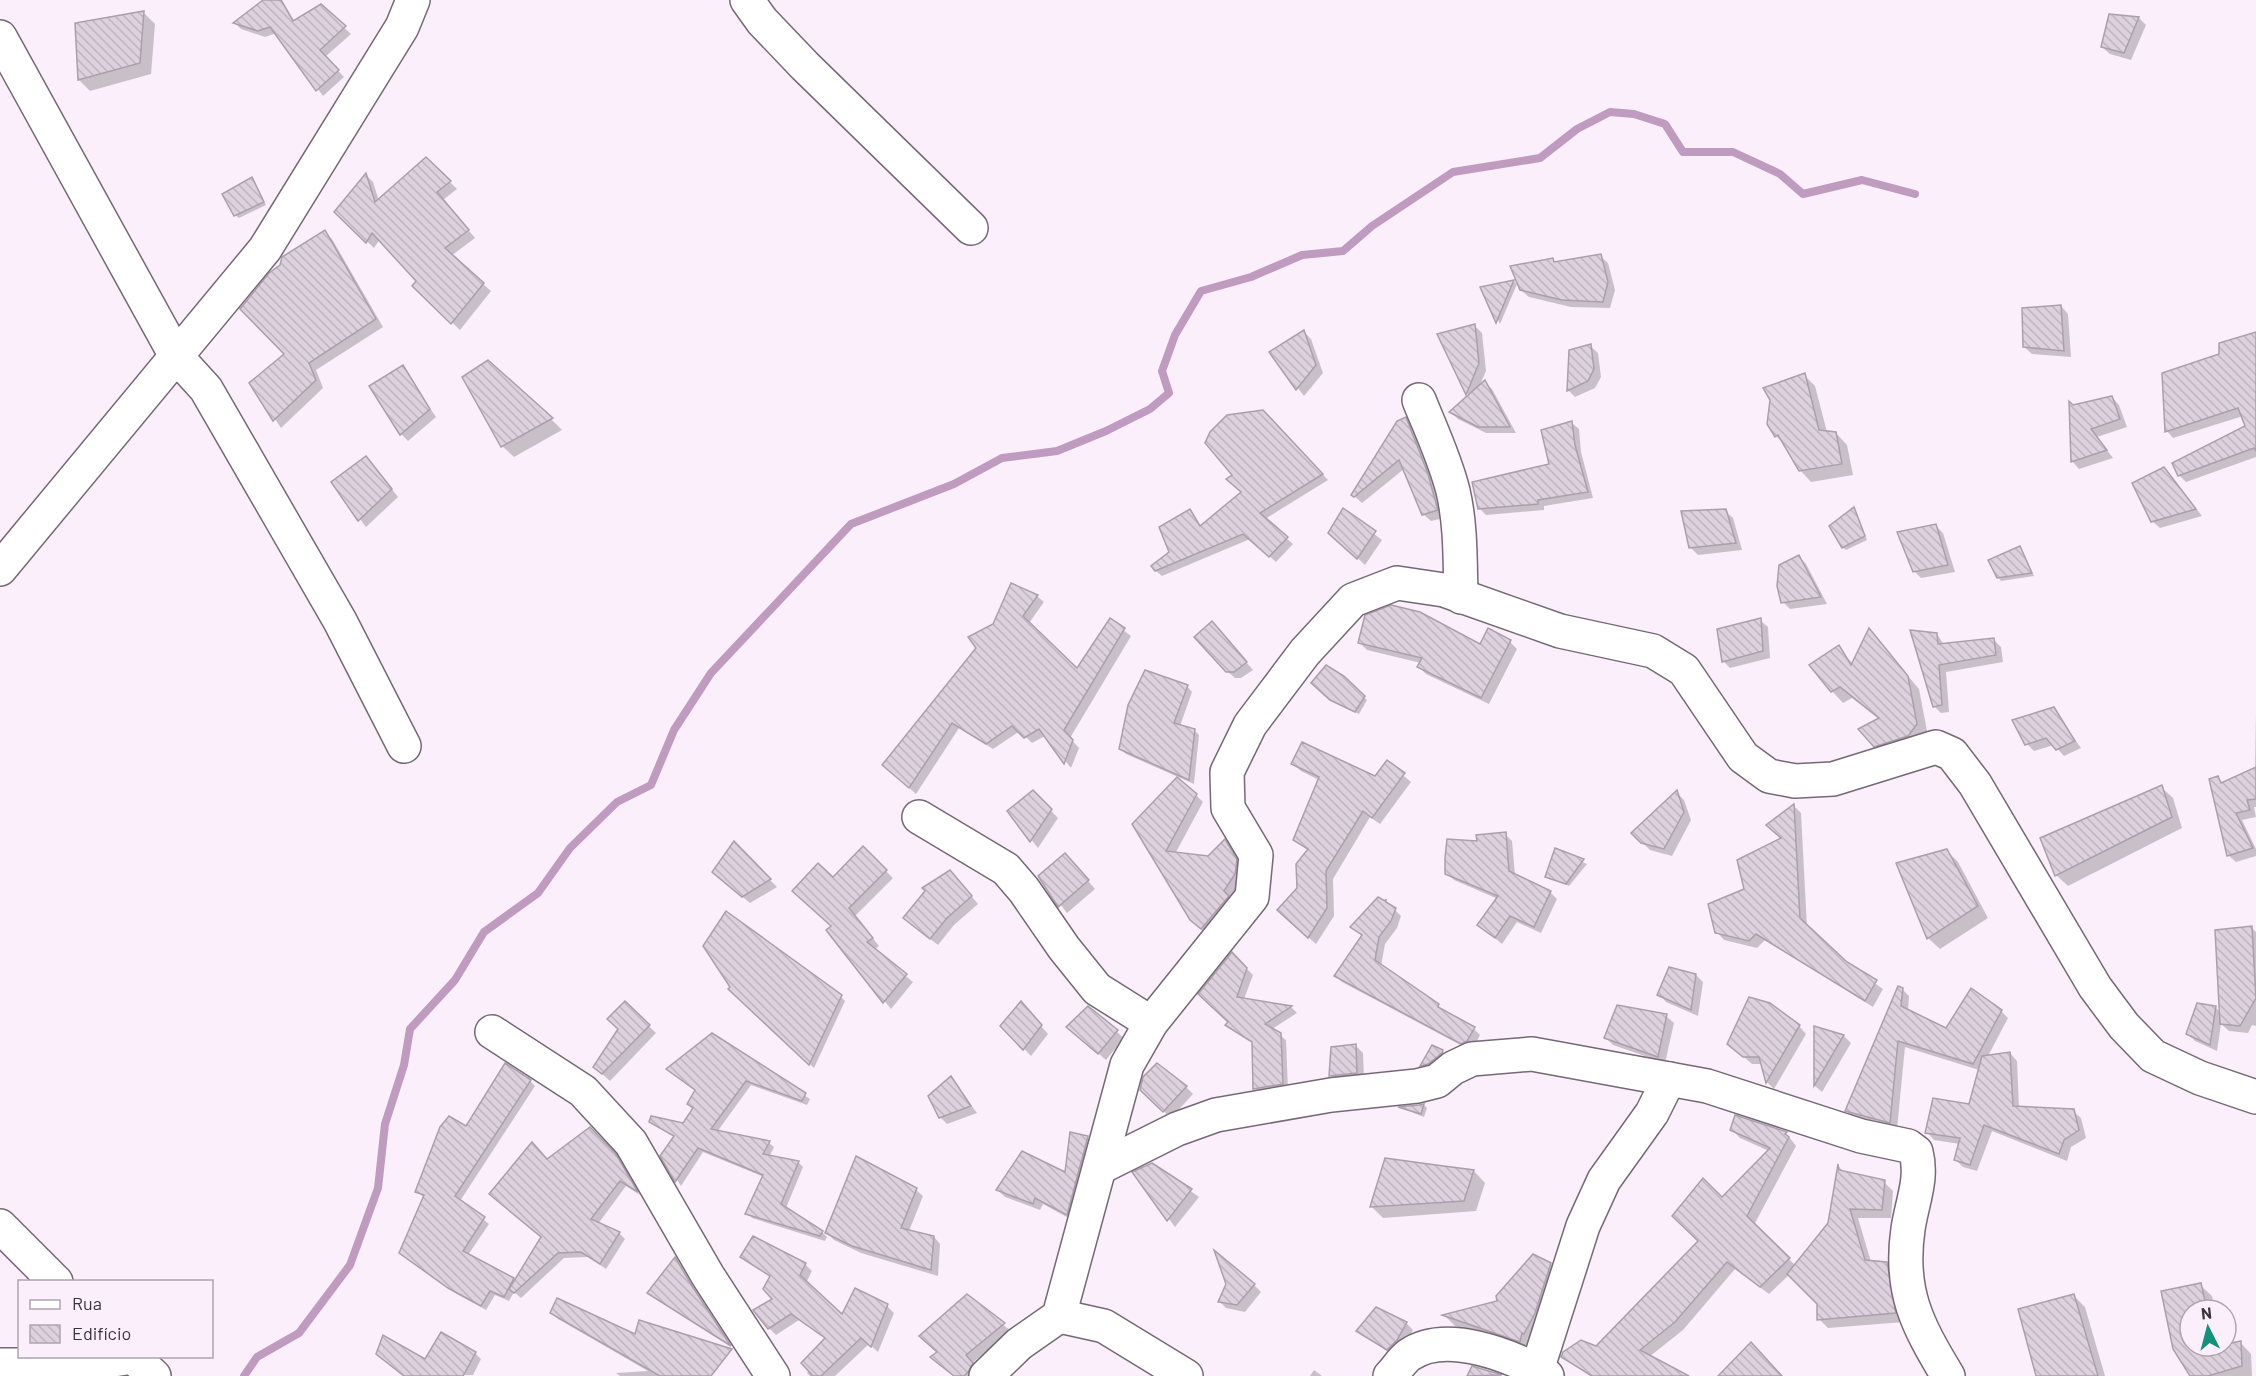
<svg xmlns="http://www.w3.org/2000/svg" width="2256" height="1376" viewBox="0 0 2256 1376" font-family="Barlow,sans-serif">
<defs>
<pattern id="building-back-hatch" width="6" height="6" patternUnits="userSpaceOnUse" patternTransform="scale(1.5)"><rect width="6" height="6" fill="#ded1de"/><path d="M-1 5l2 2M0 0l6 6M5-1l2 2" fill="none" stroke="#bfb4bf"/></pattern>
</defs>
<rect width="100%" height="100%" fill="#fceffc"/>
<!-- shadow -->
<g fill="#0003">
<polygon points="266,0 282,0 295,22 321,6 351,34 325,57 344,77 323,96 277,33 265,37 241,29 235,23"/>
<polygon points="144,13 155,24 151,74 90,91 79,80 77,25"/>
<polygon points="2139,18 2146,25 2131,60 2110,54 2102,47"/>
<polygon points="426,159 457,189 443,200 475,238 451,256 491,291 460,330 414,286 418,281 380,239 374,248 336,212 366,175 373,182 379,201"/>
<polygon points="252,179 266,205 239,218 235,215"/>
<polygon points="325,232 332,239 383,327 316,370 323,388 281,428 251,383 287,354"/>
<polygon points="1600,256 1608,263 1615,290 1610,308 1571,307 1529,297 1521,290 1553,259 1556,263"/>
<polygon points="1514,281 1517,284 1500,324 1482,288"/>
<polygon points="2061,306 2068,314 2071,357 2032,354 2024,347"/>
<polygon points="1475,326 1482,333 1486,371 1479,387 1485,382 1492,389 1516,433 1486,433 1458,419 1451,412 1469,396 1439,335"/>
<polygon points="1304,332 1311,339 1323,373 1304,396 1271,353"/>
<polygon points="2256,339 2256,457 2186,482 2179,475 2247,426 2243,416 2173,438 2167,431 2220,355"/>
<polygon points="1590,346 1598,353 1601,377 1595,388 1575,397 1568,390"/>
<polygon points="488,362 552,420 562,430 514,457 502,446"/>
<polygon points="402,367 436,417 408,441 401,434"/>
<polygon points="1804,375 1815,386 1827,432 1836,433 1847,445 1853,475 1811,482 1800,470 1785,445 1776,436"/>
<polygon points="2112,397 2119,405 2127,427 2097,437 2113,458 2079,469 2072,461 2073,407"/>
<polygon points="1263,412 1328,480 1265,519 1293,544 1276,562 1250,539 1162,576 1156,571 1171,552 1189,511 1201,527 1243,493 1235,475"/>
<polygon points="1405,418 1412,426 1435,482 1444,518 1431,521 1423,514 1404,469 1362,503 1353,495"/>
<polygon points="1572,423 1579,429 1581,452 1593,498 1544,506 1544,510 1486,515 1479,508 1551,465"/>
<polygon points="373,465 398,497 366,527 333,483"/>
<polygon points="2164,468 2171,476 2202,516 2160,528 2152,521"/>
<polygon points="1854,509 1867,540 1846,550 1843,547"/>
<polygon points="1344,511 1382,540 1365,565 1330,532"/>
<polygon points="1725,511 1733,518 1742,550 1698,555 1690,547"/>
<polygon points="1936,526 1943,533 1955,572 1921,578 1914,571"/>
<polygon points="2020,548 2034,576 2001,581 1998,577"/>
<polygon points="1798,556 1806,564 1827,604 1790,609 1783,602"/>
<polygon points="1011,585 1037,596 1044,602 1029,623 1077,670 1110,620 1131,636 1070,738 1079,748 1071,768 1045,736 1032,743 1020,731 993,749 959,728 916,794 890,771 994,625"/>
<polygon points="1760,620 1768,627 1770,658 1730,668 1723,661"/>
<polygon points="1869,630 1919,689 1928,736 1887,757 1875,746 1880,720 1852,698 1843,703 1832,691 1838,647 1853,664"/>
<polygon points="1219,631 1253,670 1241,678 1235,678 1227,671"/>
<polygon points="1937,634 1944,645 1994,640 2001,647 2003,662 1946,672 1949,712 1941,713 1934,706"/>
<polygon points="1510,642 1517,649 1489,704 1426,674 1419,667 1421,663 1367,650 1360,643 1480,646"/>
<polygon points="1343,677 1367,700 1359,714 1335,703 1313,682"/>
<polygon points="1187,686 1192,692 1180,726 1194,730 1199,735 1194,784 1126,754 1121,749"/>
<polygon points="2053,709 2081,748 2064,756 2054,745 2034,751 2027,744"/>
<polygon points="2256,712 2256,807 2254,807 2256,817 2242,820 2256,849 2256,856 2236,862 2228,855 2217,778 2223,784 2255,770"/>
<polygon points="1387,762 1411,782 1380,824 1370,817 1333,879 1334,916 1316,944 1286,917 1298,889 1308,850 1295,839 1319,780 1301,771 1293,764 1376,778"/>
<polygon points="2161,787 2173,798 2182,828 2068,886 2056,875"/>
<polygon points="1033,792 1058,818 1038,848 1009,812"/>
<polygon points="1677,793 1684,800 1691,820 1672,856 1650,850 1633,833"/>
<polygon points="1196,795 1203,802 1175,854 1208,858 1225,841 1243,867 1242,881 1208,935 1198,927 1134,824"/>
<polygon points="1794,806 1801,813 1807,927 1846,963 1883,989 1873,1007 1765,940 1757,948 1724,940 1717,932 1783,839"/>
<polygon points="1505,834 1512,841 1515,875 1550,892 1557,899 1541,933 1517,922 1502,944 1479,925 1498,899 1454,880 1447,873 1478,842"/>
<polygon points="734,843 777,887 750,903 721,879"/>
<polygon points="863,849 893,878 855,916 879,946 874,950 913,982 891,1009 828,931 833,927 833,879"/>
<polygon points="1556,850 1587,864 1569,886 1547,877"/>
<polygon points="1946,850 1958,862 1988,918 1940,949 1928,938"/>
<polygon points="1073,863 1095,889 1067,913 1040,878"/>
<polygon points="957,879 978,904 954,925 938,945 912,925"/>
<polygon points="1387,902 1401,916 1397,928 1385,944 1381,966 1445,1012 1474,1029 1480,1035 1474,1047 1468,1049 1342,982 1336,976 1363,937 1352,927"/>
<polygon points="2252,928 2256,932 2256,1026 2252,1025 2248,1033 2229,1031 2221,1024 2217,1051 2195,1041 2188,1034 2215,1007 2221,1013"/>
<polygon points="1232,954 1253,975 1244,999 1291,1007 1297,1013 1272,1029 1286,1040 1288,1090 1261,1095 1255,1088 1254,1044 1227,1025 1230,1022"/>
<polygon points="1696,975 1703,982 1698,1016 1666,1002 1659,994"/>
<polygon points="731,989 841,997 845,1001 814,1068"/>
<polygon points="1902,989 1909,996 1908,1011 1946,1030 2001,1011 2008,1018 1988,1056 2010,1053 2017,1061 2019,1107 2073,1111 2081,1118 2086,1138 2071,1147 2067,1161 1992,1131 1977,1171 1963,1167 1956,1160 1960,1144 1934,1140 1927,1132 1970,1105 1979,1070 1905,1047 1897,1129 1854,1118 1847,1111"/>
<polygon points="625,1003 656,1033 610,1081 595,1067 620,1029"/>
<polygon points="1088,1008 1124,1038 1106,1060 1076,1034"/>
<polygon points="1028,1011 1048,1034 1031,1056 1002,1026"/>
<polygon points="1666,1016 1674,1023 1665,1063 1613,1045 1606,1038"/>
<polygon points="1799,1026 1806,1034 1774,1089 1767,1082 1763,1064 1752,1064 1737,1051"/>
<polygon points="1816,1028 1844,1036 1851,1043 1822,1092 1815,1086"/>
<polygon points="712,1035 810,1099 807,1105 751,1085 717,1132 769,1143 774,1147 769,1157 798,1162 803,1167 786,1208 822,1232 827,1237 825,1241 752,1218 747,1213 764,1177 703,1152 681,1186 662,1156 675,1137 650,1122 683,1125 694,1109 688,1104 697,1091 668,1069"/>
<polygon points="1356,1046 1363,1053 1364,1080 1338,1083 1331,1076"/>
<polygon points="1432,1047 1445,1054 1432,1067 1425,1068 1422,1066"/>
<polygon points="951,1078 977,1113 947,1124 940,1117"/>
<polygon points="530,1081 535,1086 460,1201 489,1224 468,1255 515,1281 543,1238 548,1161 590,1129 621,1162 640,1195 626,1186 598,1224 619,1233 625,1239 606,1269 588,1257 564,1258 521,1298 514,1292 509,1301 495,1295 486,1310 455,1293 406,1258 425,1198 417,1192 467,1128"/>
<polygon points="1186,1087 1193,1094 1171,1118 1141,1090"/>
<polygon points="1424,1105 1427,1108 1424,1117 1401,1108"/>
<polygon points="1736,1117 1786,1133 1796,1146 1754,1225 1796,1266 1829,1223 1839,1167 1845,1173 1884,1182 1893,1191 1891,1218 1858,1218 1871,1262 1887,1264 1896,1273 1904,1322 1828,1328 1819,1319 1818,1304 1790,1274 1769,1294 1735,1269 1683,1330 1649,1357 1686,1376 1590,1376 1563,1356 1597,1348 1700,1242 1722,1199 1769,1151 1740,1138 1732,1130"/>
<polygon points="1088,1138 1095,1145 1074,1221 1043,1204 1040,1210 1005,1197 998,1190 1066,1175"/>
<polygon points="1386,1160 1474,1171 1485,1183 1476,1211 1383,1218 1372,1207"/>
<polygon points="1152,1164 1199,1197 1175,1227 1135,1173"/>
<polygon points="916,1190 923,1196 909,1231 934,1237 940,1244 938,1276 861,1253 834,1240 827,1233"/>
<polygon points="1533,1256 1551,1264 1562,1276 1531,1352 1455,1326 1445,1316 1499,1302"/>
<polygon points="742,1257 805,1264 812,1271 806,1283 843,1316 887,1306 894,1313 878,1352 869,1344 835,1376 810,1376 807,1373 826,1339 799,1320 776,1335 759,1318 775,1300 771,1277"/>
<polygon points="675,1259 708,1310 707,1331 649,1293"/>
<polygon points="1254,1285 1261,1292 1245,1312 1226,1308 1219,1301"/>
<polygon points="2200,1285 2212,1296 2215,1310 2190,1310 2190,1346 2226,1346 2240,1342 2251,1354 2252,1376 2192,1376 2162,1293"/>
<polygon points="967,1296 1011,1331 972,1363 978,1370 974,1376 954,1376 939,1352"/>
<polygon points="2074,1296 2085,1307 2105,1376 2038,1376"/>
<polygon points="552,1313 705,1376 620,1376 616,1373 648,1371 558,1319"/>
<polygon points="1406,1323 1413,1330 1404,1348 1395,1357 1358,1330"/>
<polygon points="475,1353 481,1359 473,1375 404,1376 425,1361"/>
<polygon points="1314,1370 1322,1376 1310,1376"/>
</g>
<g fill="none" stroke-linecap="round" stroke-linejoin="round">
<!-- stream -->
<polyline stroke="#be9bbf" stroke-width="8" points="244,1376 257,1357 299,1333 350,1265 378,1188 385,1124 404,1065 410,1029 455,980 484,932 538,893 570,848 617,802 651,785 674,730 711,673 851,524 954,484 1002,458 1057,451 1106,431 1150,409 1169,393 1162,371 1175,335 1201,291 1251,277 1302,255 1343,251 1372,226 1453,172 1540,158 1577,129 1610,112 1634,114 1665,124 1683,152 1733,152 1780,174 1803,194 1862,180 1915,194"/>
</g>
<!-- building -->
<g fill="url(#building-back-hatch)" stroke="#ab9fab" stroke-width="1.5">
<polygon points="263,0 281,0 293,21 321,4 346,26 320,50 339,70 316,91 270,27 258,31 233,23"/>
<polygon points="144,11 140,63 78,80 75,23"/>
<polygon points="2109,14 2139,17 2124,53 2101,47"/>
<polygon points="426,157 451,181 437,192 469,230 445,248 484,283 451,324 412,286 416,281 372,233 366,243 334,212 366,173 375,202"/>
<polygon points="252,177 264,202 234,216 222,194"/>
<polygon points="325,230 376,319 309,363 316,380 273,421 249,383 284,354 240,309 269,273 280,265 282,257"/>
<polygon points="1601,254 1608,282 1603,302 1562,300 1520,290 1510,266 1553,258 1554,262"/>
<polygon points="1514,280 1496,323 1480,287"/>
<polygon points="2061,305 2064,351 2023,347 2022,308"/>
<polygon points="1475,324 1479,363 1466,395 1437,334"/>
<polygon points="1304,330 1316,365 1296,390 1269,352"/>
<polygon points="2256,332 2256,451 2254,448 2178,476 2172,463 2245,426 2238,408 2165,432 2162,373 2219,354 2219,343"/>
<polygon points="1591,344 1594,369 1588,381 1567,391 1569,350"/>
<polygon points="488,360 553,418 501,447 462,377"/>
<polygon points="403,365 430,409 400,435 369,386"/>
<polygon points="1805,373 1819,430 1836,432 1842,464 1799,471 1778,435 1775,437 1767,424 1770,400 1763,388"/>
<polygon points="1485,380 1510,427 1478,427 1449,412"/>
<polygon points="2112,396 2120,419 2091,429 2107,450 2071,462 2069,401 2073,405"/>
<polygon points="1263,410 1323,474 1260,513 1288,537 1269,557 1243,534 1155,571 1151,566 1169,552 1159,527 1190,509 1200,526 1241,492 1226,479 1232,475 1205,443 1210,432 1227,415"/>
<polygon points="1406,417 1428,474 1437,507 1438,510 1422,515 1399,460 1354,497 1351,495 1397,421"/>
<polygon points="1572,421 1575,445 1588,492 1538,500 1538,504 1478,509 1472,482 1549,464 1541,430"/>
<polygon points="366,456 392,489 358,521 331,482"/>
<polygon points="2164,467 2196,509 2151,522 2132,483"/>
<polygon points="1854,507 1865,536 1842,548 1829,526"/>
<polygon points="1343,508 1376,531 1357,559 1328,533"/>
<polygon points="1726,509 1736,543 1689,548 1681,511"/>
<polygon points="1936,524 1948,565 1913,572 1897,532"/>
<polygon points="2020,546 2032,573 1997,578 1988,560"/>
<polygon points="1799,555 1821,597 1781,603 1777,586 1779,565"/>
<polygon points="1011,583 1038,595 1023,616 1077,668 1110,618 1125,628 1064,730 1073,740 1064,764 1039,729 1024,738 1012,726 986,744 952,723 909,788 882,765 976,648 968,637 993,624"/>
<polygon points="1391,605 1420,612 1480,644 1488,628 1511,640 1481,698 1417,667 1422,658 1358,643 1365,615"/>
<polygon points="1761,618 1763,651 1722,662 1717,629"/>
<polygon points="1212,621 1247,662 1234,672 1226,672 1194,637"/>
<polygon points="1869,628 1908,676 1917,724 1908,736 1874,747 1858,729 1879,718 1840,687 1831,692 1809,665 1839,645 1851,665"/>
<polygon points="1910,630 1937,633 1938,644 1994,638 1996,655 1939,665 1942,705 1933,707"/>
<polygon points="1326,665 1344,676 1365,696 1355,712 1330,700 1311,683"/>
<polygon points="1145,670 1188,685 1174,723 1195,729 1189,780 1119,749 1128,705"/>
<polygon points="2054,707 2075,741 2056,750 2046,738 2025,745 2012,720"/>
<polygon points="1302,742 1375,776 1387,760 1405,773 1372,818 1363,811 1326,871 1327,908 1308,938 1277,910 1297,888 1296,864 1308,849 1293,840 1319,777 1291,764"/>
<polygon points="2256,767 2256,799 2247,800 2250,810 2236,813 2253,848 2227,856 2209,779 2218,776 2221,783"/>
<polygon points="1177,777 1197,794 1166,851 1208,856 1225,839 1237,859 1235,874 1224,891 1229,896 1201,929 1190,920 1132,824"/>
<polygon points="2162,785 2172,817 2055,876 2040,838"/>
<polygon points="1033,790 1052,809 1030,842 1007,811"/>
<polygon points="1677,790 1684,812 1664,849 1641,843 1631,833"/>
<polygon points="1794,804 1800,918 1847,962 1877,980 1865,1001 1756,934 1749,941 1715,933 1708,904 1744,889 1737,860 1781,838 1766,825"/>
<polygon points="1506,832 1509,871 1551,891 1534,927 1510,916 1495,938 1477,925 1498,896 1445,874 1445,858 1447,839 1477,841 1476,835"/>
<polygon points="734,841 771,879 742,897 712,872"/>
<polygon points="863,846 887,870 849,908 873,938 867,942 907,974 883,1003 826,930 831,926 792,891 818,863 833,877"/>
<polygon points="1555,848 1584,859 1566,884 1545,877"/>
<polygon points="1947,849 1978,906 1927,939 1896,863"/>
<polygon points="1065,853 1089,880 1058,907 1038,876"/>
<polygon points="950,870 972,896 947,918 930,939 903,918 925,891 922,888"/>
<polygon points="1378,897 1385,901 1386,899 1386,902 1396,908 1391,921 1379,937 1375,960 1439,1004 1438,1007 1475,1027 1467,1041 1461,1044 1334,976 1362,935 1350,927"/>
<polygon points="726,911 842,995 809,1065 728,989 730,987 703,946"/>
<polygon points="2252,926 2256,998 2240,1026 2220,1024 2215,930"/>
<polygon points="1232,952 1247,968 1237,997 1292,1006 1265,1024 1281,1033 1283,1084 1253,1089 1252,1042 1225,1025 1228,1022 1198,994"/>
<polygon points="1669,967 1696,974 1691,1010 1657,995"/>
<polygon points="1898,986 1903,988 1901,1006 1946,1028 1971,988 2002,1010 1973,1064 1898,1041 1890,1123 1845,1111"/>
<polygon points="1749,997 1770,1003 1800,1025 1766,1083 1759,1057 1743,1057 1727,1044"/>
<polygon points="625,1001 650,1025 602,1074 593,1067 618,1029 607,1019"/>
<polygon points="1021,1001 1042,1025 1023,1050 1000,1026"/>
<polygon points="2197,1003 2216,1006 2210,1045 2186,1034"/>
<polygon points="1617,1005 1667,1014 1658,1057 1604,1038"/>
<polygon points="1088,1006 1118,1030 1098,1054 1066,1027"/>
<polygon points="1814,1026 1844,1035 1814,1086"/>
<polygon points="712,1033 806,1093 802,1101 746,1081 711,1129 770,1141 763,1154 799,1161 781,1204 823,1231 820,1236 745,1214 763,1175 698,1148 675,1182 660,1156 674,1136 649,1122 651,1116 683,1123 693,1108 687,1104 695,1090 666,1069"/>
<polygon points="1356,1044 1357,1073 1329,1076 1331,1047"/>
<polygon points="1432,1045 1443,1050 1442,1053 1428,1064 1420,1066"/>
<polygon points="2010,1052 2013,1106 2074,1109 2079,1130 2064,1140 2059,1154 1984,1125 1970,1165 1954,1160 1960,1138 1925,1133 1933,1098 1969,1104 1982,1056"/>
<polygon points="505,1063 531,1080 455,1196 485,1217 463,1251 514,1278 504,1297 490,1291 481,1306 448,1288 399,1253 424,1195 415,1192 440,1127 449,1116 466,1126"/>
<polygon points="1157,1063 1187,1086 1163,1112 1140,1090 1143,1077"/>
<polygon points="951,1076 971,1106 939,1118 928,1096"/>
<polygon points="1424,1104 1421,1114 1398,1107 1419,1105"/>
<polygon points="1735,1115 1787,1132 1785,1134 1789,1137 1747,1216 1790,1258 1760,1287 1727,1262 1675,1322 1640,1350 1689,1376 1592,1376 1561,1357 1563,1352 1581,1340 1596,1346 1698,1241 1672,1216 1703,1178 1722,1197 1770,1148 1730,1130"/>
<polygon points="590,1127 616,1154 638,1192 620,1181 591,1219 620,1232 600,1264 581,1252 558,1253 514,1293 509,1289 541,1237 489,1194 532,1142 547,1159"/>
<polygon points="1070,1132 1088,1136 1067,1215 1035,1198 1033,1204 996,1190 1022,1151 1065,1172"/>
<polygon points="856,1156 917,1188 901,1228 934,1236 931,1270 852,1246 825,1233"/>
<polygon points="1385,1158 1436,1165 1474,1170 1464,1201 1370,1207"/>
<polygon points="1152,1163 1192,1189 1167,1221 1132,1172"/>
<polygon points="1838,1164 1839,1170 1885,1180 1882,1210 1850,1209 1865,1260 1887,1262 1896,1313 1817,1320 1817,1304 1787,1274 1828,1223"/>
<polygon points="753,1236 806,1263 800,1275 842,1314 855,1288 888,1304 871,1347 861,1338 821,1376 813,1376 801,1363 825,1338 791,1314 768,1329 753,1310 772,1299 763,1289 770,1276 740,1257"/>
<polygon points="1214,1250 1255,1284 1237,1305 1218,1302 1226,1284"/>
<polygon points="1533,1254 1551,1263 1535,1313 1524,1334 1522,1333 1520,1342 1442,1315 1497,1301 1496,1296"/>
<polygon points="675,1257 692,1286 731,1346 647,1293"/>
<polygon points="2201,1283 2207,1310 2190,1310 2190,1346 2226,1346 2226,1344 2241,1341 2242,1366 2208,1376 2190,1376 2173,1349 2161,1291"/>
<polygon points="967,1294 1005,1323 966,1355 973,1363 968,1372 964,1376 954,1376 930,1357 937,1352 919,1336"/>
<polygon points="2074,1294 2098,1376 2036,1376 2018,1309"/>
<polygon points="557,1298 635,1334 639,1320 732,1349 711,1376 660,1376 550,1313"/>
<polygon points="1376,1307 1407,1322 1397,1340 1387,1350 1356,1331"/>
<polygon points="441,1332 476,1352 463,1376 404,1376 376,1354 383,1335 425,1359"/>
<polygon points="1751,1342 1782,1376 1718,1376"/>
<polygon points="1472,1366 1502,1375 1467,1376"/>
</g>
<g fill="none" stroke-linecap="round" stroke-linejoin="round">
<!-- minor casing -->
<g stroke="#746974" stroke-width="36">
<g id="minor">
<polyline points="747,0 762,21 805,66 971,228"/>
<polyline points="0,37 176,356 206,389 340,621 404,746"/>
<path d="M1419,400C1431,430 1445,459 1453,491C1461,525 1460,562 1461,597"/>
<polyline points="0,569 265,249 402,27 413,0"/>
<polyline points="919,817 1006,869 1024,890 1064,948 1097,989 1151,1023"/>
<polyline points="492,1032 583,1091 631,1143 708,1276 773,1376"/>
<path d="M1101,1167L1177,1129L1216,1115L1331,1095L1417,1086L1437,1081L1453,1068L1472,1059L1532,1054L1707,1086L1861,1136L1908,1146L1916,1152C1923,1179 1912,1202 1908,1229C1899,1291 1917,1325 1948,1376"/>
<polyline points="0,1226 56,1282"/>
<polyline points="1059,1316 1104,1326 1186,1376"/>
<polyline points="132,1356 154,1376"/>
<polyline points="0,1365 82,1365 132,1357"/>
<polyline points="1537,1370 1583,1226 1604,1180 1652,1113 1669,1079"/>
<polyline points="986,1376 1019,1344 1059,1316 1127,1065 1151,1023 1252,897 1256,855 1228,808 1227,772 1250,725 1305,652 1353,600 1397,583 1444,590 1560,631 1653,651 1684,670 1743,757 1769,776 1795,781 1833,779 1936,747 1952,754 1975,784 2095,987 2124,1026 2153,1056 2200,1078 2256,1097"/>
<path d="M1390,1376C1396,1370 1402,1360 1409,1355C1446,1329 1512,1356 1547,1376"/>
</g>
</g>
<!-- minor -->
<use href="#minor" stroke="#fff" stroke-width="33"/>
</g>
<!-- legend -->
<rect x="18" y="1280" width="195" height="78" fill="#fceffc" stroke="#aea4ae" stroke-width="1.5"/>
<rect x="30" y="1300" width="30" height="9" fill="#ffffff" stroke="#aea4ae" stroke-width="1.5"/>
<text x="72" y="1310" font-size="18" fill="#393439">Rua</text>
<rect x="30" y="1325" width="30" height="18" fill="url(#building-back-hatch)" stroke="#aea4ae" stroke-width="1.5"/>
<text x="72" y="1340" font-size="18" fill="#393439">Edifício</text>
<!-- north arrow -->
<g transform="translate(2208 1328) rotate(354)"><circle r="28" fill="#fceffc" stroke="#aea4ae" stroke-width="1.5"/>
<path d="M0-4.5L10 22L0 15L-10 22Z" fill="#12927a"/>
<text y="-9" font-size="16" font-weight="bold" text-anchor="middle" fill="#393439">N</text>
</g>
</svg>
